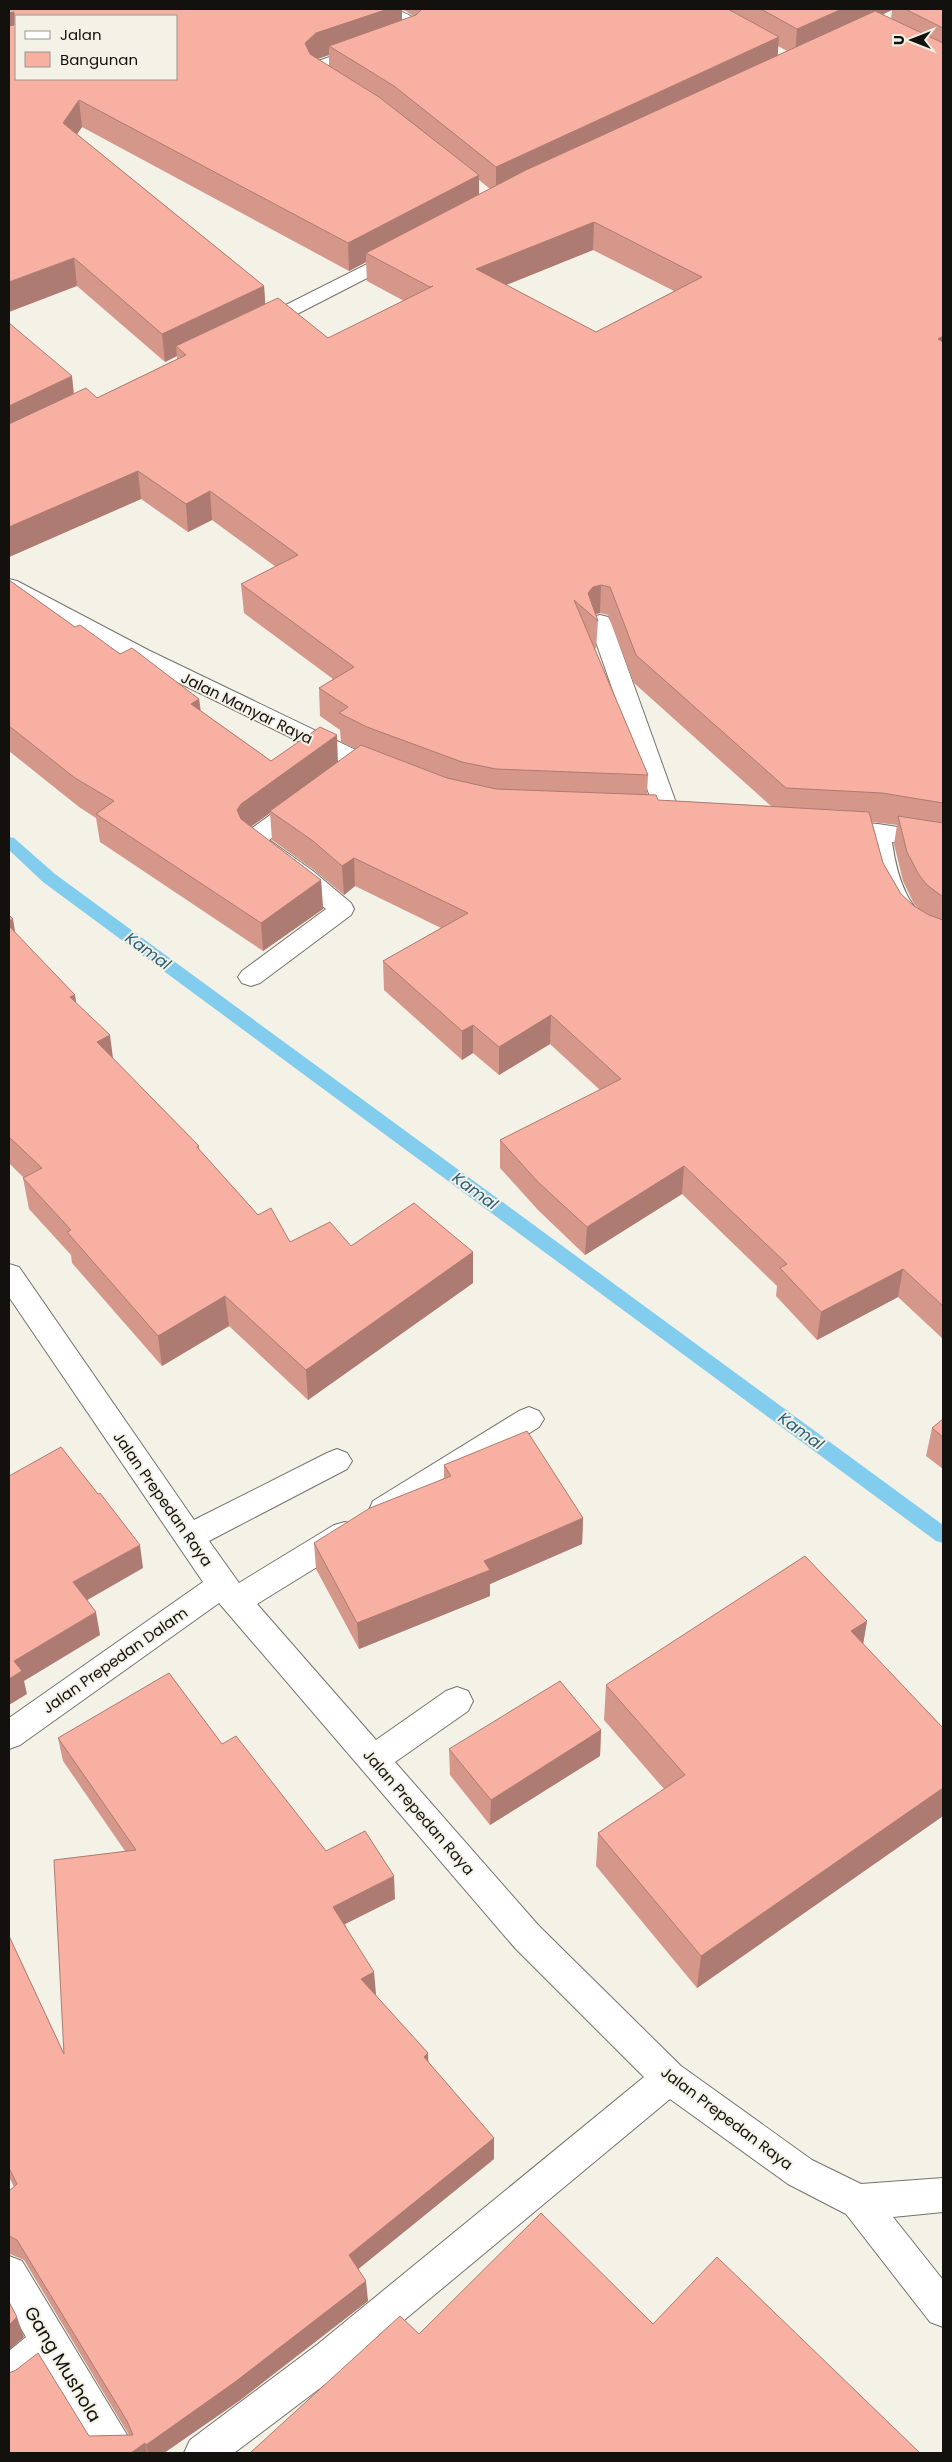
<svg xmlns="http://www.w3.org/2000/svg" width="952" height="2462" viewBox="0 0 952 2462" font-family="Poppins,sans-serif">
<rect width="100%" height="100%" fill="#f4f1e7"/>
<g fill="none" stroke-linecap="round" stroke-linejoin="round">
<!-- stream -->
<polygon fill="#82cced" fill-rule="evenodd" points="9,837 14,838 55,874 943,1525 943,1543 936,1541 43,882 9,850"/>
<!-- minor casing -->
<g stroke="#757269" stroke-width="2">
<g id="minor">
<path d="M381,9C398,9 415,13 423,31L416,40L326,72L346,87L343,91C330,94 312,83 308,70L318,61L404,32V29Z"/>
<polygon points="399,248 406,250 409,254 406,258 266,330 259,332 252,330 249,326 252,322"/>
<polygon points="9,579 17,581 148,650 389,766 393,771 389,776 381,779 351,767 132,660 9,595"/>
<polygon points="600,615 608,617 611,622 680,814 676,820 668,822 660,820 656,814 589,622 592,617"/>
<polygon points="300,797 308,799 312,805 308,811 269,840 313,871 351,903 354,909 351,915 260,983 251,986 242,983 238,977 242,971 326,909 295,883 244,846 241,840 244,834 292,799"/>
<path d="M837,821L878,824L943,834V850L892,842C897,878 908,914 943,930V949C892,936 873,887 867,839L828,835L825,829L828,823Z"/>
<polygon points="9,1264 19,1267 194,1520 327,1453 337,1449 347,1453 352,1461 347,1469 209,1541 239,1583 334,1525 345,1522 356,1525 360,1534 356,1543 257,1604 376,1740 446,1691 457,1687 468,1691 473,1701 468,1711 395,1762 539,1926 681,2066 812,2160 861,2184 943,2178 943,2212 893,2217 943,2280 943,2327 930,2322 846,2214 788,2184 670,2099 344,2370 234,2453 184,2453 190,2440 318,2344 644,2077 515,1948 219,1603 20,1745 9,1749 9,1718 203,1582 9,1297"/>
<polygon points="529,1407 539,1411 544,1419 539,1427 395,1519 384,1522 373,1519 369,1510 373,1501 519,1411"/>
<polygon points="9,2256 22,2261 130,2440 136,2453 96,2453 45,2369 22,2387 9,2392 9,2351 26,2337 9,2308"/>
</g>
</g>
<!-- minor -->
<use href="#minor" fill="#fff" fill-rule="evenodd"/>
</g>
<!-- wall -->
<g fill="#d4978a" fill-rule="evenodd">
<path d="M9,9H943V1339L898,1297L817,1340L776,1296L777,1286L682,1194L585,1255L538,1210L500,1168V1140L600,1090L550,1044L499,1075L473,1053L462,1060L384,990L383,961L441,928L355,886L344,895L314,870L272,840L270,813L251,827L321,880L323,909L263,951L100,842L96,818L79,807L9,751V580L75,627L199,699L201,711L271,761L338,762L356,749L341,742L340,730L320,716L319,688L333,679L244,613L241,584L276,567L212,520L188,532L141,499L9,557V323L74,394L97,398L177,359V356L165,362L77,286ZM402,10L406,11L413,16L402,20ZM892,10L891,19L883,14ZM778,46L787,51L778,55ZM329,55V66L318,59ZM82,127L349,271L366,262L367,281L404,301L328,338L265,304L264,286L77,134ZM479,180L490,189L479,195ZM593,250L674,291L596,332L506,285ZM600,613L608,615L634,683L771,806L658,800L647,794L648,775L594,647L596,649L598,621L595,614ZM872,822L897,825L894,844L903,881L914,904L919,909L914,906L901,894L883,863Z"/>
<polygon points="9,915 15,933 75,995 76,1003 113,1059 199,1146 199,1149 258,1215 290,1242 351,1246 473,1252 473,1283 308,1400 229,1326 162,1366 72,1263 71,1255 29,1209 23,1178 24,1178 9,1163"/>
<polygon points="943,1419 943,1469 926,1456 932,1428"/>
<polygon points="444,1465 583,1518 582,1544 490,1584 490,1596 359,1649 316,1569 314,1543 444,1478"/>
<polygon points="867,1621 863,1644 943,1728 943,1816 697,1988 596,1866 598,1833 664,1789 604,1720 606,1685"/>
<polygon points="601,1730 600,1756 490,1825 450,1775 449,1749"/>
<polygon points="58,1738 222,1744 326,1851 395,1899 345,1924 375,1994 429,2063 494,2138 494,2159 358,2269 368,2301 239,2401 164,2453 9,2453 89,2436 129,2435 24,2260 10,2254 9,2255 9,2191 14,2187 9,2177 9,1936 64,2054 125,1851 63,1761"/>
</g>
<!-- shaded-wall -->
<g fill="#ad7b71">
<polygon points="388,9 402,9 402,31 329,46 329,55 317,59 306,70 305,43 316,33"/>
<polygon points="842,9 892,9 892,10 795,56 797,29"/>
<polygon points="14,12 16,31 9,41 9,13"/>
<polygon points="779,37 777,64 496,194 496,167"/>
<polygon points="79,100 82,127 66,150 63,123"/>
<polygon points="479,175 479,203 366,253 366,262 349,271 348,243"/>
<polygon points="594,222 593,250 476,297 476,269"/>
<polygon points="74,258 77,286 9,312 9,282"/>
<polygon points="264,286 266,314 176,346 177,356 165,362 162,334"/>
<polygon points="943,336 943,361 938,339"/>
<polygon points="72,376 75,404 9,436 9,406"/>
<polygon points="138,471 141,499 9,557 9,527"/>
<polygon points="210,491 212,520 188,532 186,504"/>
<polygon points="601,585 600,613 592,615 588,593 593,587"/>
<polygon points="199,699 202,728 191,704"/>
<polygon points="337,735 338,763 270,811 270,813 243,832 237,810 241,804"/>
<polygon points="354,858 355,886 344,895 342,866"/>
<polygon points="321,880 323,909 263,951 261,923"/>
<polygon points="13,919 18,950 9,943 9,921"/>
<polygon points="75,995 79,1026 70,997"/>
<polygon points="551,1015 550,1044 499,1075 499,1047"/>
<polygon points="473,1025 473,1053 462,1060 462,1031"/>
<polygon points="110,1035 114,1066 97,1042"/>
<polygon points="684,1166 682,1194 585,1255 587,1227"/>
<polygon points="473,1252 473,1283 308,1400 306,1370"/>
<polygon points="903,1269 898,1297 817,1340 821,1312"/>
<polygon points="225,1296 229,1326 162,1366 158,1336"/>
<polygon points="583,1518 582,1544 490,1584 490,1596 359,1649 357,1623 484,1561"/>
<polygon points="140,1545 143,1568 77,1606 73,1582"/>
<polygon points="96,1612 100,1635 24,1681 27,1694 9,1705 9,1679 14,1661"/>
<polygon points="867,1621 861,1656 851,1631"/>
<polygon points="601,1730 600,1756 490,1825 491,1800"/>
<polygon points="943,1788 943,1816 697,1988 701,1956"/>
<polygon points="394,1876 395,1899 335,1929 333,1907"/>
<polygon points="374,1972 376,1994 363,2001 361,1979"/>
<polygon points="428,2053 429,2075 424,2057"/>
<polygon points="494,2138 494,2159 351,2275 349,2255"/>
<polygon points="366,2281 368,2301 239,2401 164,2453 148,2453 146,2445"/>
<polygon points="17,2317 24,2337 9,2350 9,2325"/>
<polygon points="145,2443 147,2453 131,2453"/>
</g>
<!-- building -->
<g fill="#f7b0a1" stroke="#ad7b71" fill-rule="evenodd">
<path d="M9,9H388L316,33L305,43L310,54L379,97L479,175L348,243L79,100L63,123L264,286L162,334L74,258L9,282V26L14,25V12L9,13ZM16,16H176V79H16Z"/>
<polygon points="422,9 728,9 779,37 496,167 394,86 329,46 416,15"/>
<polygon points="761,9 842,9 797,29"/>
<polygon points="905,9 943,9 943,28"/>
<path d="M875,11L943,43V336L938,339L943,342V803L882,793L786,788L636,655L610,587L601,585L593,587L588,593L598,621L574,600L648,775L496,769L462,762L367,727L339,713L348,707L319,688L354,667L241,584L298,555L210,491L186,504L138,471L9,527V424L86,388L97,398L186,355L176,346L278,298L328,338L433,286L430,287L366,253L526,170ZM594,222L702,277L596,332L476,269Z"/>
<polygon points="9,323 72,376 9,406"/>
<polygon points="9,580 75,627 80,625 120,654 132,648 199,699 191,704 271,761 320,727 337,735 241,804 237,810 241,819 321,880 261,923 96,814 114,801 75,778 9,726"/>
<polygon points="361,745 447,778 496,789 656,795 658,800 869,812 883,863 901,894 914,906 929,915 943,920 943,1306 903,1269 821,1312 780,1268 787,1264 684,1166 587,1227 538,1182 500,1140 621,1079 551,1015 499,1047 473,1025 462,1031 383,961 468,913 354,858 342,866 313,841 270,811"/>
<polygon points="898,816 943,823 943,897 927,885 919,875 907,852"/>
<polygon points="9,915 13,919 9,921"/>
<polygon points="9,926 75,995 70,997 110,1035 97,1042 199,1146 197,1147 258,1215 271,1208 290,1242 330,1222 351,1246 414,1203 473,1252 306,1370 225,1296 158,1336 67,1232 71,1230 23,1178 42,1168 9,1137"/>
<polygon points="943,1419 943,1437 932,1428"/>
<polygon points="527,1431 583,1518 484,1561 490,1570 357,1623 314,1543 370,1508 451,1476 444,1465"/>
<polygon points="61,1447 98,1494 100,1493 140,1545 73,1582 96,1612 14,1661 22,1671 9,1679 9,1476"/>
<polygon points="805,1556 867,1621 851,1631 943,1728 943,1788 701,1956 598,1833 685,1775 606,1685"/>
<polygon points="169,1673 222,1744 236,1736 326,1851 365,1831 394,1876 333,1907 374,1972 361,1979 428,2053 424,2057 494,2138 349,2255 366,2281 235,2382 146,2445 145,2443 131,2453 9,2453 9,2373 16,2370 38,2353 89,2436 133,2435 127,2421 17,2240 9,2236 9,2191 17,2184 9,2168 9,1936 64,2054 54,1860 136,1850 58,1738"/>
<polygon points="560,1681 601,1730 491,1800 449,1749"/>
<polygon points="541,2213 653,2324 717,2257 920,2453 250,2453 400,2316 419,2334"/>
<polygon points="9,2302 17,2317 9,2325"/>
</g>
<g text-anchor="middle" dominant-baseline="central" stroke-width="4" stroke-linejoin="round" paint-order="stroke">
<!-- street labels -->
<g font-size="15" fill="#12110e" stroke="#f4f1e7">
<text transform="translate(247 708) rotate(26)">Jalan Manyar Raya</text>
<text transform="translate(163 1499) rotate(55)">Jalan Prepedan Raya</text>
<text transform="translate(115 1660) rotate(-35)">Jalan Prepedan Dalam</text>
<text transform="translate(419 1812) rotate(49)">Jalan Prepedan Raya</text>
<text transform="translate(727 2118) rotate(37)">Jalan Prepedan Raya</text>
</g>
<!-- water labels -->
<g font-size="16" font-style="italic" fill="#265f77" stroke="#f4f1e7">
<text transform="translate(148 951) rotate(36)">Kamal</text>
<text transform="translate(475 1191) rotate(36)">Kamal</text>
<text transform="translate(801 1431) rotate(36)">Kamal</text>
</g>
<!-- near-street labels -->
<g font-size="18" fill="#12110e" stroke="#f4f1e7">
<text transform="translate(63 2364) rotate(59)">Gang Mushola</text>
</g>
</g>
<!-- border -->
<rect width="952" height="2462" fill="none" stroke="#12110e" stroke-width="20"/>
<!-- legend -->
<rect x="15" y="15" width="162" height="65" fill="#f4f1e7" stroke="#9a9790"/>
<rect x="25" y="31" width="25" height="8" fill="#ffffff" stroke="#9a9790"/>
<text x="60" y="40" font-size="15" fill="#12110e">Jalan</text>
<rect x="25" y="52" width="25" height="15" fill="#f7b0a1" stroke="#9a9790"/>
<text x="60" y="65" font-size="15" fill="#12110e">Bangunan</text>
<!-- north arrow -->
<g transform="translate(912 40) rotate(270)" stroke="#f4f1e7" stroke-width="4" paint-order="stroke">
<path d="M0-4L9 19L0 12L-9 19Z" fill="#12110e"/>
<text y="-8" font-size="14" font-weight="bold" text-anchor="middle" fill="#12110e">U</text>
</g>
</svg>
